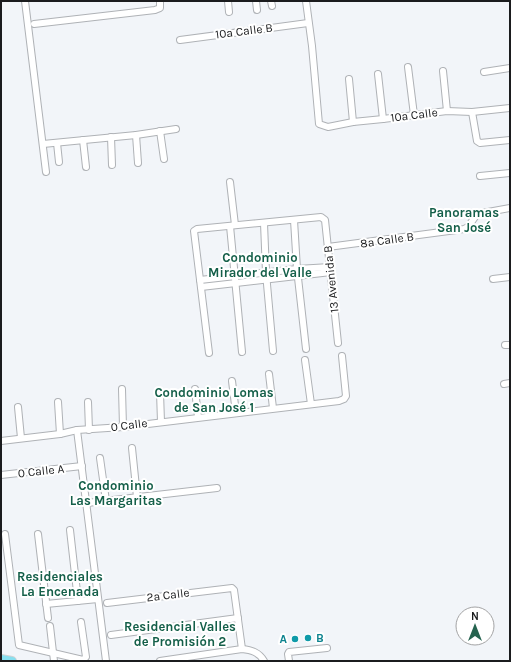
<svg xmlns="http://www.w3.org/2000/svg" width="511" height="662" viewBox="0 0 511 662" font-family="Karla,sans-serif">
<rect width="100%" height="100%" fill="#f2f5f9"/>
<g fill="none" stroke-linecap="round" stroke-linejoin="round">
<!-- minor casing -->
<g stroke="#afb2b6" stroke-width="8">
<g id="minor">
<polyline points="25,1 46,172"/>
<polyline points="228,1 229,12"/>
<polyline points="256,1 257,10"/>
<polyline points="271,1 272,6"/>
<polyline points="306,1 312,46 319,124 328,127 353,122 383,119 447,111 472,112 510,108"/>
<polyline points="34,24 155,10 160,8 160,1"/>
<polyline points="180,40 308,23"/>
<polyline points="408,67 414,115"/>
<polyline points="443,71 447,111"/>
<polyline points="484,72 510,68"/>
<polyline points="378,74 383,119"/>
<polyline points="349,79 353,122"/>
<polyline points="472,112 477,141 480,143 510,140"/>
<polyline points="160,131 164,159"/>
<polyline points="136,135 138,163"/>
<polyline points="111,137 112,165"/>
<polyline points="83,140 86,167"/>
<polyline points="57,143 59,162"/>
<polyline points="43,144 136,135 176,129"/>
<polyline points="480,176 510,173"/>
<polyline points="230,182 235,225"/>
<polyline points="294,220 297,269 306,349"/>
<polyline points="264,223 266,273 273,351"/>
<polyline points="230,226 242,352"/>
<polyline points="328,247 464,229 468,227 477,214 510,208"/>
<polyline points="493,279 510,277"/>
<polyline points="200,280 297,269 330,267"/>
<polyline points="201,287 331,272"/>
<polyline points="505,345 510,345"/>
<polyline points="209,353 194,231 197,229 321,217 325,220 338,343"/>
<polyline points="305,360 311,404"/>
<polyline points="269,374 273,408"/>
<polyline points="232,381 236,413"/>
<polyline points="504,384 510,383"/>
<polyline points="122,389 123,427"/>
<polyline points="195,389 198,417"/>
<polyline points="160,392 161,422"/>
<polyline points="58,402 60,434"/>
<polyline points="88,402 89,430"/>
<polyline points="18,407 21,438"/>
<polyline points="77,430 106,661"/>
<polyline points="1,441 60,434 77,430 123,427 339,401 344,399 346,396 342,356"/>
<polyline points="132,448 137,497"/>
<polyline points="100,458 106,501"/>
<polyline points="1,475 82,466"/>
<polyline points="87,503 217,488"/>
<polyline points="70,530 78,601"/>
<polyline points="5,534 19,645 83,660 86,657 81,622"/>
<polyline points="38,534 48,618"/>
<polyline points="107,603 232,588 234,590 242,649"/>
<polyline points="46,604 98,599"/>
<polyline points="50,626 54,661"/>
<polyline points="111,635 238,618"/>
<path d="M160,661L242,649C251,650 259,652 264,661"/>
<polyline points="289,661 288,654 289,652 327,648"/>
</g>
</g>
<!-- major casing -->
<g stroke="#d1d2d2" stroke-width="10">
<polyline id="major" points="1,659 12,661"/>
</g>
<!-- minor -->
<use href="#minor" stroke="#fff" stroke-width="6"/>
<!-- major -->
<use href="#major" stroke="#87dfef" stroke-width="8"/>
</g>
<!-- markers -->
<g fill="#0f9aa8" stroke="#fff" stroke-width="1.5">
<circle cx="308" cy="638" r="4"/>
<circle cx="295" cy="639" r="4"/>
</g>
<g text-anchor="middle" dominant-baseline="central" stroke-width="4" stroke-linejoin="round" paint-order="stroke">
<!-- street labels -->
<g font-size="12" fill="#1b1c1e" stroke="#fff">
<text transform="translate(244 31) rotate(-7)">10a Calle B</text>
<text transform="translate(414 115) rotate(-7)">10a Calle</text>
<text transform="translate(387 240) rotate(-8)">8a Calle B</text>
<text transform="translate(331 279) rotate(-96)">13 Avenida B</text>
<text transform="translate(129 425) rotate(-7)">0 Calle</text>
<text transform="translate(41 471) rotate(-6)">0 Calle A</text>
<text transform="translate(168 595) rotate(-7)">2a Calle</text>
</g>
<!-- culture labels -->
<g font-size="12" font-weight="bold" fill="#0d838f" stroke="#fff" text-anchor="start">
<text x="316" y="638">B</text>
<text x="287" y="639" text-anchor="end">A</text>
</g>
<!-- neighbourhood labels -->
<g font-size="13" font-weight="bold" fill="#145f49" stroke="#fff">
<text x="464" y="212">Panoramas<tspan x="464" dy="15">San José</tspan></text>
<text x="260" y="257">Condominio<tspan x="260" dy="15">Mirador del Valle</tspan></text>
<text x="214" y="392">Condominio Lomas<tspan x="214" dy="15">de San José 1</tspan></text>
<text x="116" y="485">Condominio<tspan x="116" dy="15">Las Margaritas</tspan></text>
<text x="60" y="576">Residenciales<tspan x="60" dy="15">La Encenada</tspan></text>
<text x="180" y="626">Residencial Valles<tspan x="180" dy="15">de Promisión 2</tspan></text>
</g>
</g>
<!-- border -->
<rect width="511" height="662" fill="none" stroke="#1b1c1e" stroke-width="4"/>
<!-- north arrow -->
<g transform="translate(475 626)"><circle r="19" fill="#ffffff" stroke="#a4a4a5"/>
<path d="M0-3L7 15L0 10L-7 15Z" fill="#25634f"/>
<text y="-6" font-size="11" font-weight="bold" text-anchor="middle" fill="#1b1c1e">N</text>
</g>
</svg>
